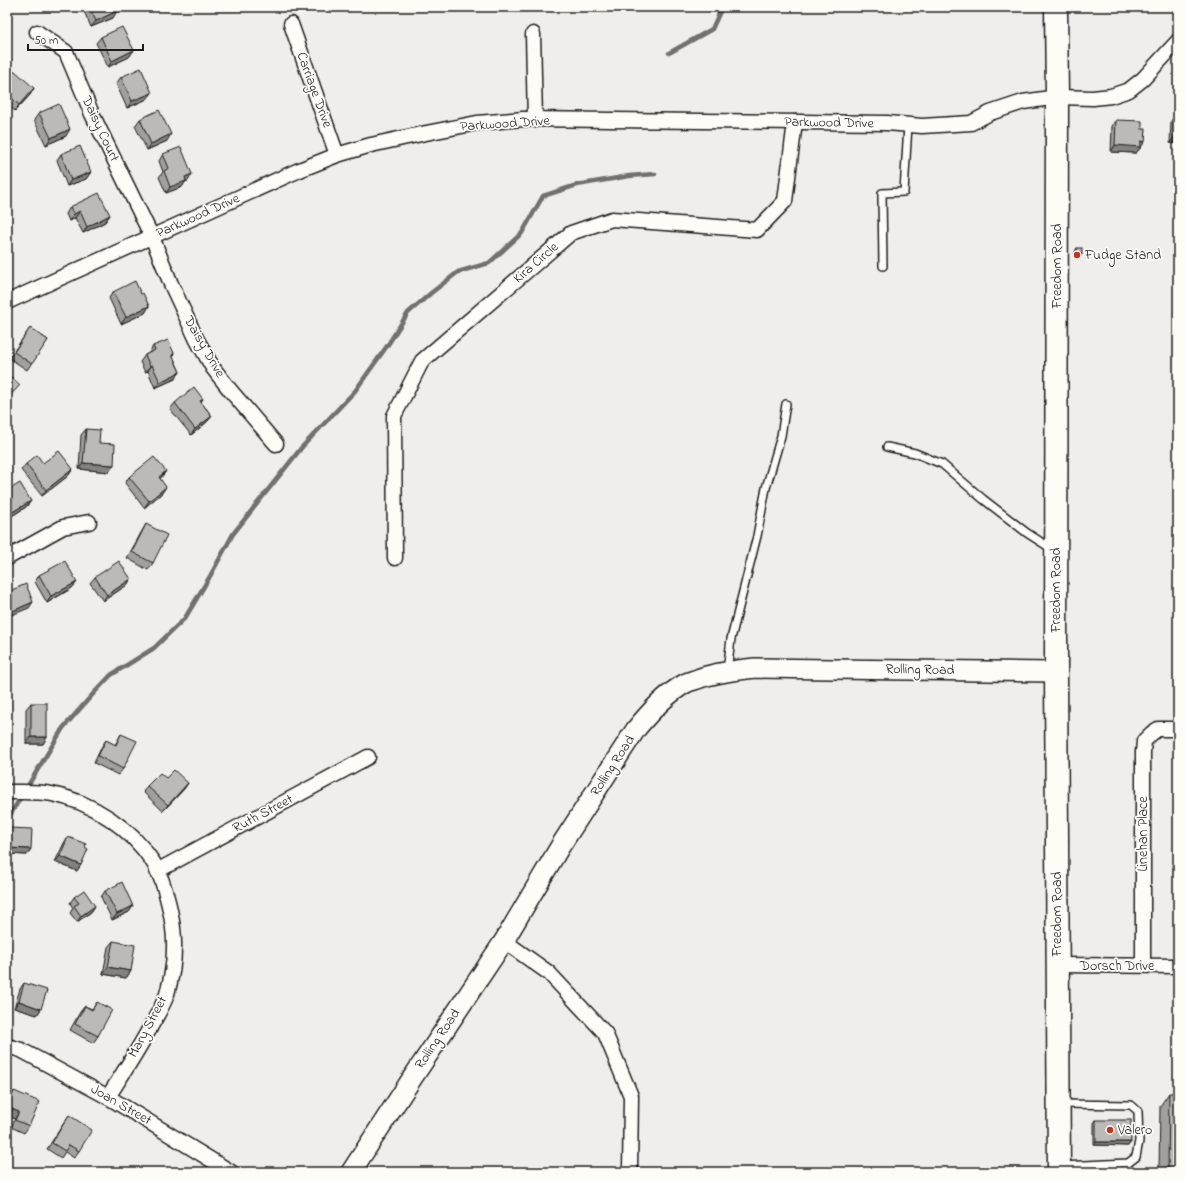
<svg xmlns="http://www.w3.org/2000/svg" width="1185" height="1179" viewBox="0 0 1185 1179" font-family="'Indie Flower',sans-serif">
<rect width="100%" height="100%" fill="#f0eeea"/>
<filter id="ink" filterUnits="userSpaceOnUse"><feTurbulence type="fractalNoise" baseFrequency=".025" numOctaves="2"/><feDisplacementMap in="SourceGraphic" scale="8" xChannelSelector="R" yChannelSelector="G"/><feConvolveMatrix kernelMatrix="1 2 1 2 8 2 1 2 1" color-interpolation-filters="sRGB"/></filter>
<g filter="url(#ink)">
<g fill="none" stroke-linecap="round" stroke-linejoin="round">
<!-- stream -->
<g stroke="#706f6d" stroke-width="4.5">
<polyline points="669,53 712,29 722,7"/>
<polyline points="7,820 63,728 94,693 111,675 154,648 185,618 209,578 233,534 302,447 355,391 387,346 408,313 431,293 458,272 489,263 522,233 543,196 577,185 629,176 655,174"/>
</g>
<!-- lane casing -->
<g stroke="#1c1c1c" stroke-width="10">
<g id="lane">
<polyline points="883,266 882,193 904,192 908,125"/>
<polyline points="887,447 915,453 942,464 983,499 1027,533 1052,549"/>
<polyline points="727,671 731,639 757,536 766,488 781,436 786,404"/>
<polyline points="1061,1166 1128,1163 1136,1157 1139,1141 1138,1111 1131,1105 1061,1104"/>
</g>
</g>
<!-- street casing -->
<g stroke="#1c1c1c" stroke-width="17">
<g id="street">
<polyline points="291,24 337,155"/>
<polyline points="37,32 66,52 92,114 152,237 171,284 197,340 213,368 230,390 276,444"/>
<polyline points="533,34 535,120"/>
<polyline points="7,302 297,171 337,155 371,145 421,134 477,123 523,119 887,123 922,126 971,123 990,113 1023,102 1057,97 1093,98 1111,96 1129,90 1143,79 1178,41"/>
<polyline points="7,558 63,527 89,522"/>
<polyline points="395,558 394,416 422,361 571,233 612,219 757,230 785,201 795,122"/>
<path d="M7,792C22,792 38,791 52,794C92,802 131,828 153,862C166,883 175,925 174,949C174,964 171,980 167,994C164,1004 157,1015 152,1024C139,1049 123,1073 108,1097"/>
<polyline points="157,871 368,757"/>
<polyline points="504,941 549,973 605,1033 631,1096 630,1172"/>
<polyline points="1057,965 1178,966"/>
<polyline points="1143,965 1143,752 1144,741 1152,733 1158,729 1178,729"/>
<polyline points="7,1046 21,1050 108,1097 231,1172"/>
</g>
</g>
<!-- secondary casing -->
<g stroke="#1c1c1c" stroke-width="22">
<path id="secondary" d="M351,1172L411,1080L504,941L561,845L636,729C650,712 666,694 686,683C690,681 696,680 700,678C719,672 736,670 755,668L1056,672"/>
</g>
<!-- primary casing -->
<g stroke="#1c1c1c" stroke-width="25">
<polyline id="primary" points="1056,7 1057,97 1056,672 1059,1172"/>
</g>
<!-- lane -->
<use href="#lane" stroke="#fdfcf7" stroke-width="7"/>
<!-- street -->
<use href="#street" stroke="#fdfcf7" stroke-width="14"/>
<!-- secondary -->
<use href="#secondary" stroke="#fdfcf7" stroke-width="19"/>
<!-- primary -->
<use href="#primary" stroke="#fdfcf7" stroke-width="22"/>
</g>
<!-- wall -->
<g fill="#a1a09d" stroke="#1c1c1c">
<polygon points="82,7 115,7 113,18 91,27"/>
<polygon points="101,37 134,50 129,57 108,67 96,43"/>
<polygon points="121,77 147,99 127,108 116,84"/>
<polygon points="7,80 34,88 30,95 15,111 7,104"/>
<polygon points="1178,111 1178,143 1170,143 1171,121"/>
<polygon points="39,113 66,136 46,145 34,120"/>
<polygon points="140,119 167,141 147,150 135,126"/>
<polygon points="1116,120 1141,148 1140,148 1136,153 1111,152 1112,126"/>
<polygon points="61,154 91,172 86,179 67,186 57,160"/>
<polygon points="163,154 188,181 186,181 182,187 166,193 159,177 163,172 159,161"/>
<polygon points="70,207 110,215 105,222 83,233 75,218 69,221 66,214"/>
<polygon points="1077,248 1082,254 1080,257 1075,257 1075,252"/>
<polygon points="113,292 141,294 149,306 145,313 121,324 109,298"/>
<polygon points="30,328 48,340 27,370 9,358"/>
<polygon points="153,346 174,353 173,356 180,372 175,379 155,388 148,371 145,372 140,362 145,355 149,353"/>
<polygon points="203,399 201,402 212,416 207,422 191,435 170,409 175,403"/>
<polygon points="86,429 99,443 109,472 79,469 81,435"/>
<polygon points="43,463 73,469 68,476 42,496 21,470 26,464"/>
<polygon points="166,471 160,479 162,493 144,508 125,483 129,477"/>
<polygon points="7,491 31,501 26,507 7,519"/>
<polygon points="146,524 153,563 148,570 127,558 142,531"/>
<polygon points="39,575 77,582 72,588 47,603 35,582"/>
<polygon points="95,577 131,579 127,585 103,601 90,583"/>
<polygon points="31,703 47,737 43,744 26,744 26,709"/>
<polygon points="121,734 123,769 118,775 94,763 102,746 106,740 115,745"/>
<polygon points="166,778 188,783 184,789 163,811 143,792 147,786"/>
<polygon points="9,828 27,855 7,854 7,831"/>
<polygon points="68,837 77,871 55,862 64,843"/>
<polygon points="105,891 133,906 129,912 112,920 101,897"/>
<polygon points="74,897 95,906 91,912 77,922 70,913 73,908 70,903"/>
<polygon points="113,941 131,971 126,978 103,974 108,947"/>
<polygon points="24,983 41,1009 37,1015 14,1008 20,989"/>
<polygon points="97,1002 98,1036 93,1043 70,1030 80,1012 85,1006 92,1009"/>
<polygon points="14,1091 29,1126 24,1133 11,1127 15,1119 7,1115 7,1104 10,1097"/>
<polygon points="1169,1093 1178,1172 1159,1172 1160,1106"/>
<polygon points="69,1115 79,1151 74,1158 65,1152 61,1158 47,1149"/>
<polygon points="1096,1120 1131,1142 1128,1146 1094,1145 1094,1123"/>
</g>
<!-- shaded-wall -->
<g fill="#83827f" stroke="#1c1c1c">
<polygon points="117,11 113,18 91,27 96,21"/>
<polygon points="134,50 129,57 108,67 112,61"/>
<polygon points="34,88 30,95 15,111 19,105"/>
<polygon points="152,93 147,99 127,108 132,101"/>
<polygon points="70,129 66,136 46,145 51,138"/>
<polygon points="1177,133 1178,133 1178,143 1170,143"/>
<polygon points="171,134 167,141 147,150 151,144"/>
<polygon points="1141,141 1145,142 1136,153 1111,152 1115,145"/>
<polygon points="91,172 86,179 67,186 71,180"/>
<polygon points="192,174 188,181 186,181 182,187 166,193 170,187 185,177"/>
<polygon points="80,211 75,218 69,221 74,214"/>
<polygon points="110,215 105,222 83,233 87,227"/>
<polygon points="1077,254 1082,254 1080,257 1075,257"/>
<polygon points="149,306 145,313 121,324 126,317"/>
<polygon points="152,365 148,371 145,372 150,366"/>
<polygon points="180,372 175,379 155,388 160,382"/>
<polygon points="212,416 207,422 191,435 195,429"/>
<polygon points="83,463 114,465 109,472 79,469"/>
<polygon points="73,469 68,476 42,496 46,490"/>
<polygon points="166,471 161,478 154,484 159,477"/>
<polygon points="166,487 162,493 144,508 149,501"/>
<polygon points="31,501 26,507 7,519 7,517 9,514"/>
<polygon points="131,579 127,585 103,601 107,595"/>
<polygon points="77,582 72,588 47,603 51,596"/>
<polygon points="33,602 29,608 7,617 7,614 8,613"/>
<polygon points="31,737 47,737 43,744 26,744"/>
<polygon points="188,783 184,789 163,811 168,805"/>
<polygon points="8,848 31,849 27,855 7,854 7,849"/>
<polygon points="60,856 81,865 77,871 55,862"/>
<polygon points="95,906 91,912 77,922 81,916"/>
<polygon points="133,906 129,912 112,920 117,914"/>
<polygon points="108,967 131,971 126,978 103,974"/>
<polygon points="19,1001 41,1009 37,1015 14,1008"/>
<polygon points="7,1107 19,1112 15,1119 7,1115"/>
<polygon points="1096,1142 1131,1142 1128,1146 1094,1145"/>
</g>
<!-- building -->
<g fill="#bbbab6" stroke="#1c1c1c">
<polygon points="89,7 115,7 117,11 96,21"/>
<polygon points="122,27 134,50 112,61 101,37"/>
<polygon points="141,68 152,93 132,101 121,77"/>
<polygon points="15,71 34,88 19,105 7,93 7,80"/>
<polygon points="59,104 70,129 51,138 39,113"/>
<polygon points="159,110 171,134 151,144 140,119"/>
<polygon points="1178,112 1178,133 1177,133"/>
<polygon points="1116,120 1142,121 1142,129 1146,129 1145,142 1141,141 1141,147 1115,145"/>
<polygon points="80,146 91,172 71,180 61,154"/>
<polygon points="181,147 192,174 185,177 186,181 170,187 164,171 169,168 163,154"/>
<polygon points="99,193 110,215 87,227 80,211 74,214 70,207"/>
<rect x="1077" y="248" width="5" height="6"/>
<polygon points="135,281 141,294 143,293 149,306 126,317 113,292"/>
<polygon points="30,328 48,340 32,364 14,352"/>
<polygon points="168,340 174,353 172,355 180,372 160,382 152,365 150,366 145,355 155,350 153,346"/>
<polygon points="7,373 20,385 7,399"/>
<polygon points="194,387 203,399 200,401 212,416 195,429 175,403"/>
<polygon points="86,429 100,430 99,443 115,444 114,465 83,463"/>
<polygon points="59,451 73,469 46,490 26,464 37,455 43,463"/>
<polygon points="154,457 166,471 159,477 166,487 149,501 129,477"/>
<polygon points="20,483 31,501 9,514 7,511 7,491"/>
<polygon points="146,524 167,535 153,563 132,552"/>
<polygon points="65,561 77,582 51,596 39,575"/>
<polygon points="119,561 131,579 107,595 95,577"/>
<polygon points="26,584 33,602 8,613 7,611 7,592"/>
<rect x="31" y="703" width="16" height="34"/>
<polygon points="7,727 8,727 7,746"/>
<polygon points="121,734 137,741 123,769 98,756 106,740 116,745"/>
<polygon points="174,770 188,783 168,805 147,786 160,773 166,778"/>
<polygon points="9,828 32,829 31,849 8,848"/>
<polygon points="68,837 86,844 85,847 88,849 81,865 60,856"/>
<polygon points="122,882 133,906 117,914 105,891"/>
<polygon points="84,890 95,906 81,916 74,906 79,903 74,897"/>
<polygon points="113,941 135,945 131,971 108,967"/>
<polygon points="24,983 47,990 41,1009 19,1001"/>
<polygon points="97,1002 112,1010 98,1036 75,1024 85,1006 92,1010"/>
<polygon points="14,1091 40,1102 29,1126 15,1120 19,1112 7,1107"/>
<polygon points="1169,1093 1178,1093 1178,1172 1168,1172"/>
<polygon points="69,1115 92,1130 79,1151 69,1145 65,1151 52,1143"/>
<rect x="1096" y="1120" width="35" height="22"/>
</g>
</g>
<!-- markers -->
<g fill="#c8321e" stroke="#fdfcf7" stroke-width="1.5">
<circle cx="1077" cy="255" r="4"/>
<circle cx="1110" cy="1130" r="4"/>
</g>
<g text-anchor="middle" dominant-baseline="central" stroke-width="3.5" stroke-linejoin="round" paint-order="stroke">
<!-- street labels -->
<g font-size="14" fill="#1c1c1c" stroke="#fdfcf7">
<text transform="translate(314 90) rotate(70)">Carriage Drive</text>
<text transform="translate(829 123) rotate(1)">Parkwood Drive</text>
<text transform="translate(505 124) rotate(-4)">Parkwood Drive</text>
<text transform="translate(100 129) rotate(65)">Daisy Court</text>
<text transform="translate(198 216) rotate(-24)">Parkwood Drive</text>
<text transform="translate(536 263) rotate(-41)">Kira Circle</text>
<text transform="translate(1057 266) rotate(-90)">Freedom Road</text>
<text transform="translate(204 347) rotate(60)">Daisy Drive</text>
<text transform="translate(1056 590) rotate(-90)">Freedom Road</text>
<text transform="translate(920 670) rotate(1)">Rolling Road</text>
<text transform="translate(613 766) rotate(-57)">Rolling Road</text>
<text transform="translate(263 814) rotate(-28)">Ruth Street</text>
<text transform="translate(1143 834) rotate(-90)">Linehan Place</text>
<text transform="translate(1057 914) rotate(-90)">Freedom Road</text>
<text x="1117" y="966">Dorsch Drive</text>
<text transform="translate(148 1027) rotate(-62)">Mary Street</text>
<text transform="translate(438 1039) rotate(-56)">Rolling Road</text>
<text transform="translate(121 1105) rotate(30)">Joan Street</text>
</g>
<!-- poi labels -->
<g font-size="14" fill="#1c1c1c" stroke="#fdfcf7" text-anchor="start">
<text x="1085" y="255">Fudge Stand</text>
<text x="1118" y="1130">Valero</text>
</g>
</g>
<!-- margin -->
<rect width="1185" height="1179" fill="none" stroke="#fdfcf7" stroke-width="24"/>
<rect x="12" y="12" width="1161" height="1155" fill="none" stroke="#1c1c1c" stroke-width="1.5" filter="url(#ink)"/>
<!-- scale -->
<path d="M28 44v6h115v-6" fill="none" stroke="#1c1c1c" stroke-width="2"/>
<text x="34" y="44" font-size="12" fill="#1c1c1c" stroke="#fdfcf7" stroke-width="3" paint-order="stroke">50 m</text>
</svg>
